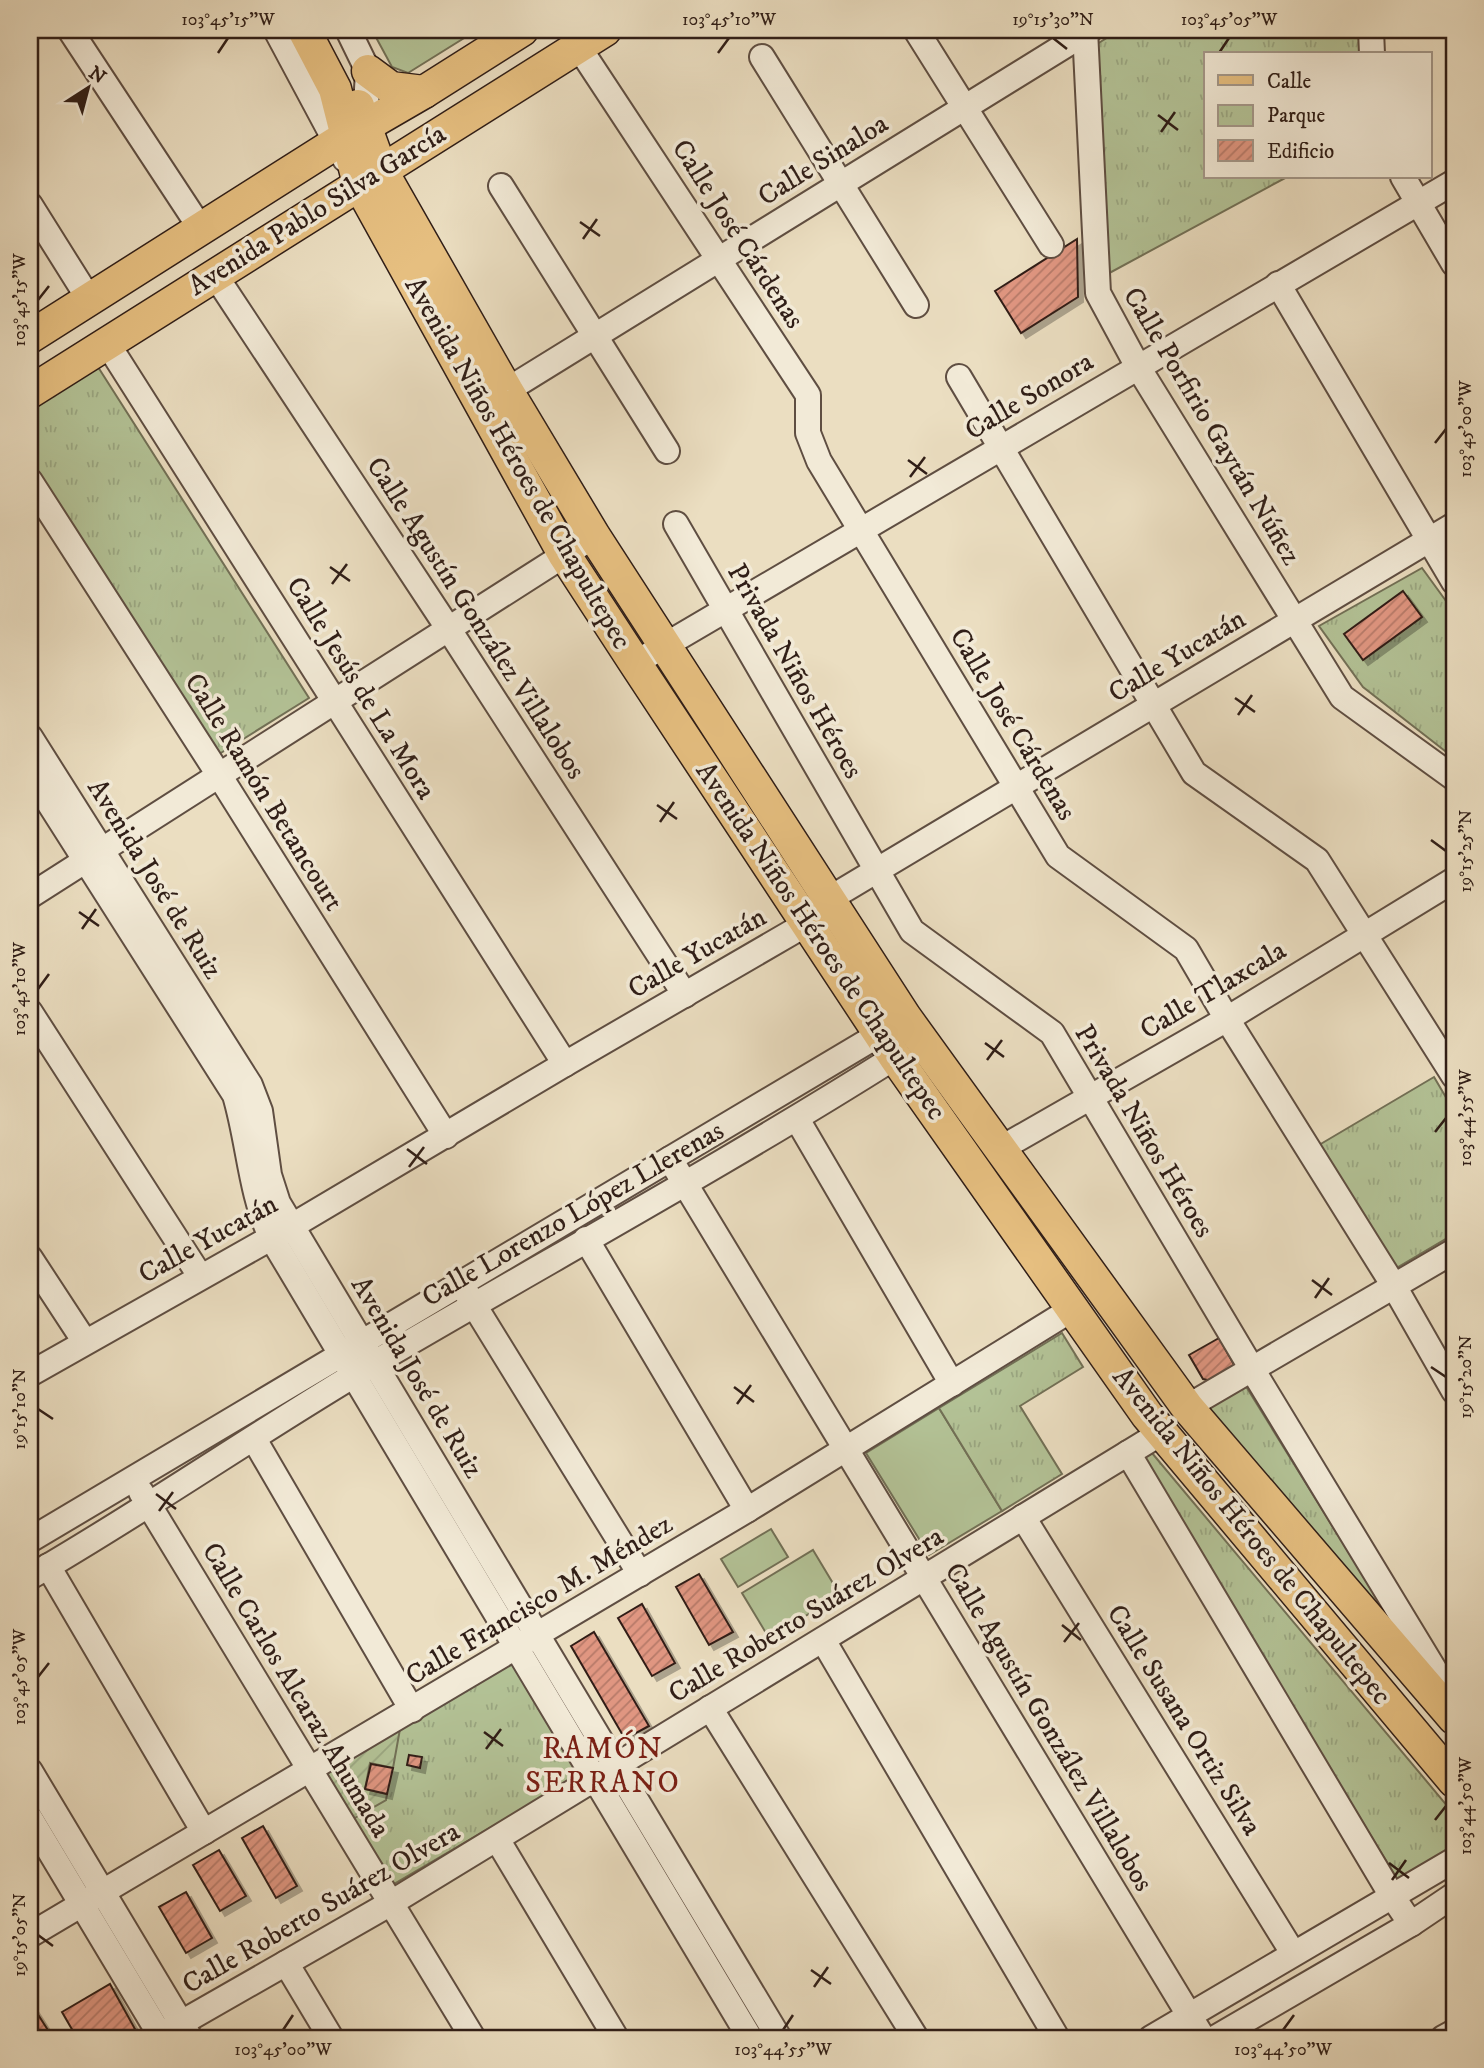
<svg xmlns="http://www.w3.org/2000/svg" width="1484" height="2068" viewBox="0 0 1484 2068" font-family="'IM FELL DW Pica',serif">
<defs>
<pattern id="park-tufts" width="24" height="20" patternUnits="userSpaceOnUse" patternTransform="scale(1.75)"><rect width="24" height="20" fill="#b3c296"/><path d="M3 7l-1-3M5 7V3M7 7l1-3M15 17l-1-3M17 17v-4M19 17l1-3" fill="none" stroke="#9aa681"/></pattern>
<pattern id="garden-furrows" width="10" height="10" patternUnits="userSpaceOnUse" patternTransform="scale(1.75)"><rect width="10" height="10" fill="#b3c296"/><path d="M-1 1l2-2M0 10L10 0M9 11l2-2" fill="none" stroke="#9aa681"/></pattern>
<pattern id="building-hatch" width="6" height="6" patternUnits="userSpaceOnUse" patternTransform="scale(1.75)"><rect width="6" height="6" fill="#e09681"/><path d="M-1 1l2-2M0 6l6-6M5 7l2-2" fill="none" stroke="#b67a69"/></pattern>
<filter id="shadow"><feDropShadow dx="5" dy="5" stdDeviation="0" flood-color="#0004"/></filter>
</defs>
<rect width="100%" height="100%" fill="#ebdec1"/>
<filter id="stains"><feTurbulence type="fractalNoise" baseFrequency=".00286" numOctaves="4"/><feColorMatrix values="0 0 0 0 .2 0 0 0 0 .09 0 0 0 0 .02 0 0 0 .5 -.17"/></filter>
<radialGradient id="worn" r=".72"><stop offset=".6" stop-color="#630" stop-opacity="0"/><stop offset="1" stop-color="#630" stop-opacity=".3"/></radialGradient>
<!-- grass -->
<g fill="#b3c296" stroke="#727056" stroke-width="2">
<polygon points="372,30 477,30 408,73 392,67"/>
<polygon points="939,1408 1002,1511 929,1555 866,1453"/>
<polygon points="771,1529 788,1557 738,1587 721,1559"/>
<polygon points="813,1550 840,1595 769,1638 742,1593"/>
</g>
<!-- park -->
<g fill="url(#park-tufts)" stroke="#727056" stroke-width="2">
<polygon points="1120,30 1365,30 1366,54 1206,54 1206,177 1287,177 1102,277 1092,47"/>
<polygon points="98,367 309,698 216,756 30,464 30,410"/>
<polygon points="1422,568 1454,612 1454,758 1363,687 1319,626"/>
<polygon points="1434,1077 1454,1111 1454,1234 1393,1270 1319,1145"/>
<polygon points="1062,1333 1083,1367 1020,1406 1062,1474 1002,1511 939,1408"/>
<polygon points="1242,1380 1411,1653 1200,1406"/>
<polygon points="1152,1453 1454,1814 1454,1846 1399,1882 1141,1459"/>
<polygon points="510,1660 579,1776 387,1888 318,1772"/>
</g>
<!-- garden -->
<polygon fill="url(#garden-furrows)" stroke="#727056" stroke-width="2" points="400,1729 393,1768 370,1763 365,1789 387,1794 386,1800 353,1819 326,1772"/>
<!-- building -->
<g fill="url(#building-hatch)" stroke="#301e17" stroke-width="2" filter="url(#shadow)">
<polygon points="1077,239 1078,297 1021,333 995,291"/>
<polygon points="1403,591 1422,617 1363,660 1344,634"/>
<polygon points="1219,1338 1236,1368 1212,1381 1203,1379 1189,1355"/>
<polygon points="699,1574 733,1632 709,1645 676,1587"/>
<polygon points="642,1604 675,1663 652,1676 618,1618"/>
<polygon points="594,1632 649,1726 625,1739 571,1646"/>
<polygon points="409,1755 422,1757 420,1768 407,1765"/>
<polygon points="371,1764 393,1768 387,1794 365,1789"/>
<polygon points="263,1826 297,1886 276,1898 242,1838"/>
<polygon points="219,1850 246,1896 220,1911 193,1865"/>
<polygon points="186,1892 212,1938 186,1953 159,1907"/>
<polygon points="110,1984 135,2029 119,2038 77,2038 62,2012"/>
<polygon points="30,2002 53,2038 30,2038"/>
</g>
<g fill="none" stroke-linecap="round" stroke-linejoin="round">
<!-- minor casing -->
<g stroke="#5f4e42" stroke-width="28">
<g id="minor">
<polyline points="70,30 201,229"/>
<polyline points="276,30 345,159"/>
<polyline points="348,30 368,71 365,125"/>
<polyline points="916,30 1051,245"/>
<polyline points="1085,30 1098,293 1138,367 1342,697 1454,778"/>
<polyline points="1371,30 1372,54"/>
<polyline points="578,46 808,395 808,433 819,461 1058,856 1186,949 1227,1019 1394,1286 1454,1391"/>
<polyline points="762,57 916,305"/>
<polyline points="1403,177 1454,264"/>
<polyline points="501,186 667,451"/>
<polyline points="30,205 89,299"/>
<polyline points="215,275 448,628 685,995"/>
<polyline points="1278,284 1454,582"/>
<polyline points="107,343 565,1064"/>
<polyline points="959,377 1194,773 1317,860 1454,1076"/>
<polyline points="493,399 1090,30"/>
<polyline points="30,481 219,775 446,1136"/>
<polyline points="676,524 912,931 1052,1033 1252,1369 1454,1702"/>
<polyline points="635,663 1454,182"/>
<polyline points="30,737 250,1085 260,1111 269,1175 278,1203 779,2038"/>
<path d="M30,773L235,1095C249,1142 250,1191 271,1237L750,2038"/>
<polyline points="30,896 594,536"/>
<polyline points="30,1012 200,1276"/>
<polyline points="797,1119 952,1384"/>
<polyline points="1000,1149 1227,1019 1454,880"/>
<polyline points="670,1159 1203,2038"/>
<polyline points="586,1239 747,1510"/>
<polyline points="30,1258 85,1342"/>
<polyline points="466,1292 640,1574"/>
<polyline points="30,1374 292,1226 565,1064 808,923 829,899 1454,525"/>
<polyline points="1187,1407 1454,1251"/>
<polyline points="254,1439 412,1710"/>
<polyline points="1128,1453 1392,1896 1411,1924"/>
<polyline points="141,1492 473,2038"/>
<polyline points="1023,1517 1293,1953"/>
<polyline points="30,1540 880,1034"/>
<polyline points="48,1566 204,1832"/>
<path d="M30,1577C146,1510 256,1433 371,1365C546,1262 724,1165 895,1057"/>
<polyline points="823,1640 1057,2038"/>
<polyline points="710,1708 916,2038"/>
<polyline points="30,1771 190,2038"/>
<polyline points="30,1818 162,2038"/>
<polyline points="497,1839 616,2038"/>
<polyline points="30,1935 747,1510 1074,1308"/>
<polyline points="286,1963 331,2038"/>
<polyline points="155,2038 391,1903 1161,1433"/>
<polyline points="1151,2038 1454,1860"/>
<polyline points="1215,2038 1411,1924 1454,1895"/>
<polyline points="1443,2038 1454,2032"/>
</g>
</g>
<!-- major casing -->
<g stroke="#301e17" stroke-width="35">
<g id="major">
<polyline points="304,30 335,89 359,184 564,554 635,663 895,1057 1147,1415 1454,1781"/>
<polyline points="368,71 391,88 424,92"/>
<polyline points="358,106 381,170 507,391 594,536 905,1017 1187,1407 1454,1718"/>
<polyline points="30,337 336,143 424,92 522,30"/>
<polyline points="30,392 605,30"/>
</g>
</g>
<!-- minor -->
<use href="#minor" stroke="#f2ead7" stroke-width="24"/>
<!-- major -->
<use href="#major" stroke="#e6bf80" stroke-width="32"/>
</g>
<!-- ticks -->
<path fill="none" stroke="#301e17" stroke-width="2.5" d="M1053,38L1067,49M218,53L228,38M718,53L729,38M1219,53L1229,38M1158,115L1178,130M1161,132L1175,112M580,222L600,236M583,239L597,219M38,300L49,286M1435,443L1446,429M908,460L927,474M910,477L925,457M330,567L350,581M332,584L347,564M1235,698L1255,712M1238,715L1252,695M657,805L677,819M660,822L674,802M1431,840L1446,851M79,912L99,926M82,929L96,909M38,989L49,974M985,1043L1004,1057M987,1060L1002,1040M1435,1132L1446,1118M407,1149L427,1164M409,1167L424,1147M1312,1280L1332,1295M1315,1298L1329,1278M1431,1367L1446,1377M734,1387L754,1402M737,1404L751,1385M38,1409L53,1419M156,1494L176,1509M159,1511L173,1492M1062,1625L1081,1640M1064,1642L1079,1623M38,1677L49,1663M484,1732L503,1746M486,1749L501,1729M1435,1820L1446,1806M1389,1863L1409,1878M1392,1880L1406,1860M38,1935L53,1946M811,1970L831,1984M814,1987L828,1967M283,2030L293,2015M783,2030L793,2015M1283,2030L1294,2015"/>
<g text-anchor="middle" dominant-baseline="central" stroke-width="7" stroke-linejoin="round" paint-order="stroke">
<!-- street labels -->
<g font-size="28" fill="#301e17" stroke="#f2ead7">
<text transform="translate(823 160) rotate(-32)">Calle Sinaloa</text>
<text transform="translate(317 210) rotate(-32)">Avenida Pablo Silva García</text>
<text transform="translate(738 234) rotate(57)">Calle José Cárdenas</text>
<text transform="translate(1029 396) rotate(-31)">Calle Sonora</text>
<text transform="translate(1212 426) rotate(59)">Calle Porfirio Gaytán Núñez</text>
<text transform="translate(518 463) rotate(60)">Avenida Niños Héroes de Chapultepec</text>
<text transform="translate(476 618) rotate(57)">Calle Agustín González Villalobos</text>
<text transform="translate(1177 656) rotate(-31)">Calle Yucatán</text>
<text transform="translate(795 671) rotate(60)">Privada Niños Héroes</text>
<text transform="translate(361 688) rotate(58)">Calle Jesús de La Mora</text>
<text transform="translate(1013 724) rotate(59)">Calle José Cárdenas</text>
<text transform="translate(264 792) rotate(58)">Calle Ramón Betancourt</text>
<text transform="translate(155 879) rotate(58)">Avenida José de Ruiz</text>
<text transform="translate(821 941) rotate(56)">Avenida Niños Héroes de Chapultepec</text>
<text transform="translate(697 953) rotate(-30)">Calle Yucatán</text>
<text transform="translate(1213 990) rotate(-31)">Calle Tlaxcala</text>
<text transform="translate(1144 1131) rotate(59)">Privada Niños Héroes</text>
<text transform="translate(573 1214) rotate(-30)">Calle Lorenzo López Llerenas</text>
<text transform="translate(208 1239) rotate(-29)">Calle Yucatán</text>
<text transform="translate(417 1377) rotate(59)">Avenida José de Ruiz</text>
<text transform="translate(1252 1536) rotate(51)">Avenida Niños Héroes de Chapultepec</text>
<text transform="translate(539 1600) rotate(-31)">Calle Francisco M. Méndez</text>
<text transform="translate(806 1615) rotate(-31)">Calle Roberto Suárez Olvera</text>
<text transform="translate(296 1690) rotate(59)">Calle Carlos Alcaraz Ahumada</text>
<text transform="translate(1184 1720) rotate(58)">Calle Susana Ortiz Silva</text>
<text transform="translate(1049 1727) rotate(59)">Calle Agustín González Villalobos</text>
<text transform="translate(321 1908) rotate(-30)">Calle Roberto Suárez Olvera</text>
</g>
<!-- neighbourhood labels -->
<g font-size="30" letter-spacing="2" fill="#7a1f14" stroke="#f2ead7">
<text x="603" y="1749">RAMÓN<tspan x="603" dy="34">SERRANO</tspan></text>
</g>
</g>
<!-- margin -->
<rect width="1484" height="2068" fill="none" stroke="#ebdec1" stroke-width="77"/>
<!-- legend -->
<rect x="1204" y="52" width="228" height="126" fill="#f2ead7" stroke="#a4988a" stroke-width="2"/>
<rect x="1218" y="75" width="35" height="10" fill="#e6bf80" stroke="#a4988a" stroke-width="2"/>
<text x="1267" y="88" font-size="21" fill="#301e17">Calle</text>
<rect x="1218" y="105" width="35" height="21" fill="url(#park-tufts)" stroke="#a4988a" stroke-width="2"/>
<text x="1267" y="122" font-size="21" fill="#301e17">Parque</text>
<rect x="1218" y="140" width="35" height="21" fill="url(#building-hatch)" stroke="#a4988a" stroke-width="2"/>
<text x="1267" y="158" font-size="21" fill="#301e17">Edificio</text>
<!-- north arrow -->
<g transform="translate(88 88) rotate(36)" stroke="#f2ead7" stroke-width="5" paint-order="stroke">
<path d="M0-5L12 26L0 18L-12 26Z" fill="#301e17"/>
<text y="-10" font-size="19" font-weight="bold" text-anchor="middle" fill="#301e17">N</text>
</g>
<rect x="38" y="38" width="1408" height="1992" fill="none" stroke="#301e17" stroke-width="2.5"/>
<g font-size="18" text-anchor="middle" fill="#301e17">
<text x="228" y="25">103°45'15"W</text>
<text x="729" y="25">103°45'10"W</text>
<text x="1053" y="25">19°15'30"N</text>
<text x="1229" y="25">103°45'05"W</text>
<text transform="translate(19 300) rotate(-90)" y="6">103°45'15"W</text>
<text transform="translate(1465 429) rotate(-90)" y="6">103°45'00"W</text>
<text transform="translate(1465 851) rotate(-90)" y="6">19°15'25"N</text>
<text transform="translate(19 989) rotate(-90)" y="6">103°45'10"W</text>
<text transform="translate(1465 1118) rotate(-90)" y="6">103°44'55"W</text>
<text transform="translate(1465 1377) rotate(-90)" y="6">19°15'20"N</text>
<text transform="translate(19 1409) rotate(-90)" y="6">19°15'10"N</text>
<text transform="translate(19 1677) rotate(-90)" y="6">103°45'05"W</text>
<text transform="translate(1465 1806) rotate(-90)" y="6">103°44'50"W</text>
<text transform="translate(19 1935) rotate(-90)" y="6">19°15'05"N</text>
<text x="283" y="2055">103°45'00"W</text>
<text x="783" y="2055">103°44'55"W</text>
<text x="1283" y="2055">103°44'50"W</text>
</g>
<rect width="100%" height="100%" filter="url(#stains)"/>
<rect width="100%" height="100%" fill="url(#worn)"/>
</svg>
